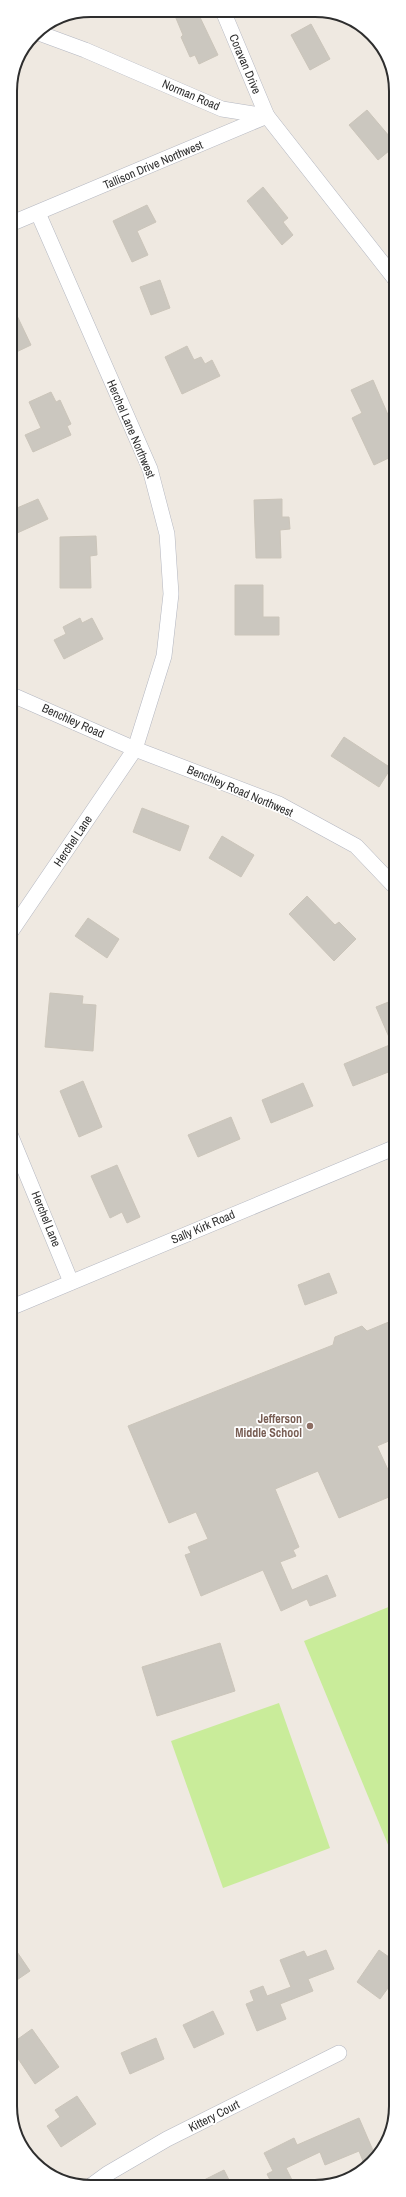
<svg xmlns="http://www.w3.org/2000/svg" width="406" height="2197" viewBox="0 0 406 2197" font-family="'Archivo Narrow',sans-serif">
<rect width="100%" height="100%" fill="#efe9e1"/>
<!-- pitch -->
<g fill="#c9ec9a">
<polygon points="396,1604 396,1864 304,1641"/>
<polygon points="279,1703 330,1848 223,1888 171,1741"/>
</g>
<!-- building -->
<g fill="#cbc7bf" stroke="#cbc5ba">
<polygon points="173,11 197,11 218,55 199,64 195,55 190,57 181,37 183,35"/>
<polygon points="311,24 330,59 310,70 291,35"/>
<polygon points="367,110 395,143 395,146 378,160 349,125"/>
<polygon points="263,187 288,218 283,222 293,235 282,245 247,201"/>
<polygon points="147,205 156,222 137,231 148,255 132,262 113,221"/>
<polygon points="160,280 170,308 151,315 140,287"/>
<polygon points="10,301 31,345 10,355"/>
<polygon points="187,346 194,360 201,357 205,364 212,360 220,376 182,394 165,357"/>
<polygon points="373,380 395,431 395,455 374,465 352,418 362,413 351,390"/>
<polygon points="51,392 56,402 60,400 71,424 67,426 71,435 33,452 25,435 41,428 29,402"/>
<polygon points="38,499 48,519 15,534 10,524 10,511"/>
<polygon points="282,499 282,517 289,517 290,529 280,530 281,558 256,558 254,500"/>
<polygon points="96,536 97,555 90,556 91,588 60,588 60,537"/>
<polygon points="235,585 263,585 263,617 279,617 279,635 235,635"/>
<polygon points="80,618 82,623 92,618 103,639 64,659 54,640 66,634 63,627"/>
<polygon points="344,737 391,768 379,787 331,756"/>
<polygon points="142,808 189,826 180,851 133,832"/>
<polygon points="222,836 254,855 241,877 209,858"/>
<polygon points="307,896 335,925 339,922 356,939 334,961 289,914"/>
<polygon points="88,918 119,939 107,958 75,936"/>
<polygon points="50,993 83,996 82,1004 96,1005 93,1051 45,1047"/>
<polygon points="396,999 396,1069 353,1086 344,1064 392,1044 376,1007"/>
<polygon points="83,1081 102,1127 79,1137 60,1091"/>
<polygon points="303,1083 313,1106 271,1123 262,1100"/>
<polygon points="231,1117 240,1139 198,1157 188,1135"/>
<polygon points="117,1165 140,1217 127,1223 122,1212 110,1218 91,1176"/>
<polygon points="329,1273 337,1293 305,1305 298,1285"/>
<polygon points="396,1319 396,1438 377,1446 396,1487 396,1494 339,1518 318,1471 275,1489 299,1547 293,1550 296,1556 280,1562 292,1590 327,1575 336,1596 310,1606 307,1599 281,1611 263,1570 201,1596 185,1555 191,1553 188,1547 208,1539 196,1512 169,1523 128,1426 333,1345 335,1337 362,1326 367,1331"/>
<polygon points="220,1643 235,1691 157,1716 142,1667"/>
<polygon points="11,1943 30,1971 11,1984"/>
<polygon points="326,1950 334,1969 308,1979 313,1991 280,2004 286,2019 257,2031 246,2004 254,2001 250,1991 263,1986 267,1996 291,1987 280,1960 304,1951 307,1957"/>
<polygon points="379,1950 396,1962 396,1977 380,1999 357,1982"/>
<polygon points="213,2011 224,2034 194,2048 183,2025"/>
<polygon points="32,2029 59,2067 35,2084 11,2048 11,2044"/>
<polygon points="156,2038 164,2059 130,2074 121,2053"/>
<polygon points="77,2096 96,2124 61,2147 47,2126 60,2117 55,2110"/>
<polygon points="359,2118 375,2155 363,2161 359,2151 325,2165 320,2152 286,2168 295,2186 273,2186 267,2174 273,2171 264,2153 294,2138 297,2145"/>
<polygon points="224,2170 232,2186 192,2186"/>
</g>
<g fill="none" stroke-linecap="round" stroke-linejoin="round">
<!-- street casing -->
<g stroke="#b4b7c1" stroke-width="16">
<g id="street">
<polyline points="36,32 85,50 222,109 267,116 395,279"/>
<polyline points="10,224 267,116 223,11"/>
<polyline points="10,694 135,749 279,804 356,846 396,888"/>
<polyline points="10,933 135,749 164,656 171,594 167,534 150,469 38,213"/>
<polyline points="10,1134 71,1282"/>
<polyline points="10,1308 396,1147"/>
<polyline points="92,2185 107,2174 167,2139 339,2053"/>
</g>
</g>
<!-- street -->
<use href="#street" stroke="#fff" stroke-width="15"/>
</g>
<!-- markers -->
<circle fill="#8d6e63" stroke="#fff" stroke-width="1.5" cx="310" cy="1426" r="4"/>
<g text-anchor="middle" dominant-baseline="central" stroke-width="3.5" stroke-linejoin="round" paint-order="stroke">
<!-- street labels -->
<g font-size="12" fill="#2e2e2e" stroke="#fff">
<text transform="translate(245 64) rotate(67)">Coravan Drive</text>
<text transform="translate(191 95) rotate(23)">Norman Road</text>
<text transform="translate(153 165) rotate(-23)">Tallison Drive Northwest</text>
<text transform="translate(131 429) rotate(67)">Herchel Lane Northwest</text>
<text transform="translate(73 721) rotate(24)">Benchley Road</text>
<text transform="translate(240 791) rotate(23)">Benchley Road Northwest</text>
<text transform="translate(73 841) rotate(-56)">Herchel Lane</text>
<text transform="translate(46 1219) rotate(68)">Herchel Lane</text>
<text transform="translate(203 1227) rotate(-23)">Sally Kirk Road</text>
<text transform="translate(214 2116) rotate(-27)">Kittery Court</text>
</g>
<!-- education labels -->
<g font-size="12" font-weight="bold" fill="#785e54" stroke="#fff" text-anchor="end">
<text x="302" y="1419">Jefferson<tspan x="302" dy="14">Middle School</tspan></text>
</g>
</g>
<!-- crop -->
<path d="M0 0H406V2197H0ZM91 17H315A74 74 0 0 1 389 91V2106A74 74 0 0 1 315 2180H91A74 74 0 0 1 17 2106V91A74 74 0 0 1 91 17Z" fill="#fff" fill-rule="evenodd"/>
<path fill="none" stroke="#2e2e2e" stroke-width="2" d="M91 17H315A74 74 0 0 1 389 91V2106A74 74 0 0 1 315 2180H91A74 74 0 0 1 17 2106V91A74 74 0 0 1 91 17Z"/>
</svg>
